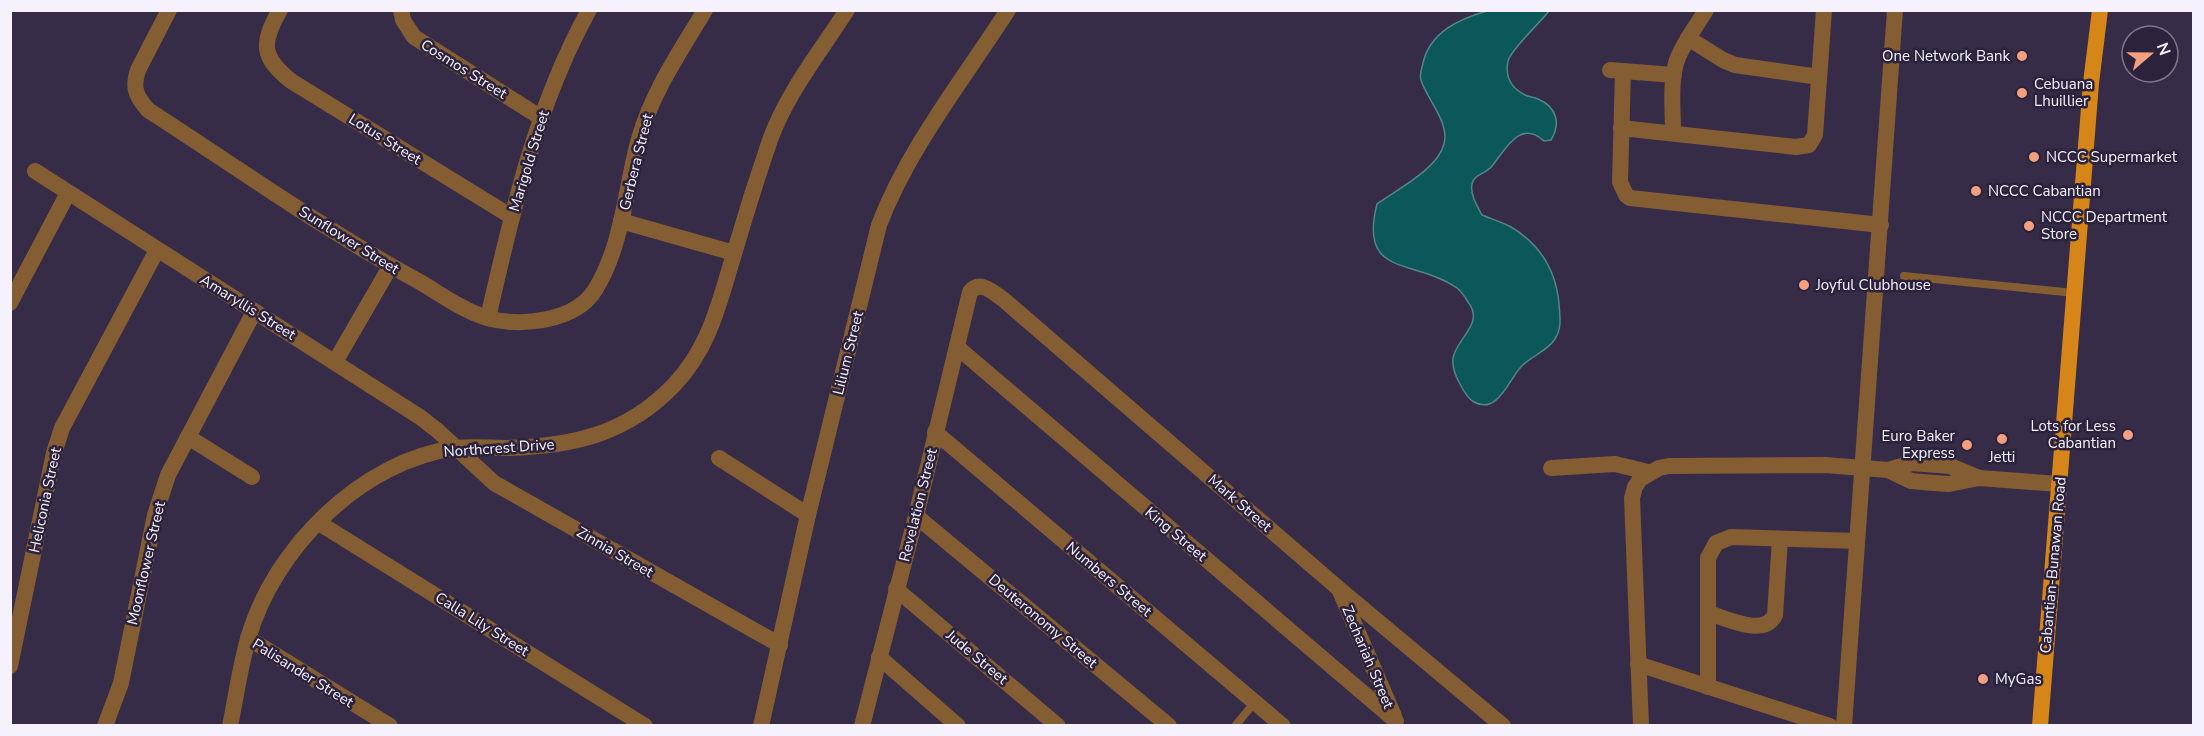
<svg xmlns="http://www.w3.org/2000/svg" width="2204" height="736" viewBox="0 0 2204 736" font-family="'Nunito Sans',sans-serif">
<rect width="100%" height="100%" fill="#362c47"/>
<!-- water -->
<path fill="#0b5759" stroke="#52868a" stroke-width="1.5" d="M1487,11H1549C1540,23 1512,48 1508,61C1505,76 1511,88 1525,95C1529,97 1534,97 1538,99C1557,107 1561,124 1551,140L1544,141C1520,119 1506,149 1492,166C1486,174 1474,174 1472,184C1470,195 1477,206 1482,215C1491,219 1502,222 1511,227C1541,245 1556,270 1559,304C1560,317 1562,328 1555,339C1547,352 1530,356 1520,368C1509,380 1497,415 1474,402C1467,398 1463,390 1460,384C1456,377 1452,366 1453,358C1457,337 1485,324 1468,302C1465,297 1461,291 1457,288C1414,258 1358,278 1377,204C1396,190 1438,169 1444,144C1450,122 1427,100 1421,80C1419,75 1422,68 1423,63C1430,32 1459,19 1487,11Z"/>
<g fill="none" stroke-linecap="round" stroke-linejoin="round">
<!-- service -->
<g stroke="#855d33" stroke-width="8">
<polyline points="1904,276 2074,293"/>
<polyline points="1235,726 1255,702"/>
</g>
<!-- minor -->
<g stroke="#855d33" stroke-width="16">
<path d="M169,10L138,70C132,88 136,96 148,110C238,168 326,231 420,282C442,295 462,310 487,318C520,327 575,322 595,290C623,245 625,189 639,139C652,92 680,52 705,10"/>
<path d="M280,10C261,43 261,57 291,81L512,217"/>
<polyline points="401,10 403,20 414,37 540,117"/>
<polyline points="1688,38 1723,60 1735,65 1819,77"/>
<polyline points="1610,70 1674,75"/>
<polyline points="1623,71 1620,182 1626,195 1630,198 1881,225"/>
<polyline points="1621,128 1796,147 1809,145 1815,135 1824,10"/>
<path d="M1673,133C1673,111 1670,85 1676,63C1682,44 1696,27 1706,10"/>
<polyline points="35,171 420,417 438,431 494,483 780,645"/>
<polyline points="621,221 734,253"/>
<polyline points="10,303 68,193"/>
<path d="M488,318C512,212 536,106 589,10"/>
<polyline points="957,347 1396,721"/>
<polyline points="335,362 390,267"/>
<polyline points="935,432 1283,726"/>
<polyline points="188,437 252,477"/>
<polyline points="719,458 808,515"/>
<polyline points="1551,468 1615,464 1648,472"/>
<polyline points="1888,470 1911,481 1934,483 1949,484 1979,478 2059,484"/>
<polyline points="916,516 1169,726"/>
<polyline points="319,523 645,726"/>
<polyline points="896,589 1058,726"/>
<polyline points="1340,591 1394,716"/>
<path d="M1708,613C1726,618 1764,638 1775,615L1780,539"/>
<polyline points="248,638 390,726"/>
<polyline points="879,657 958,726"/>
<polyline points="1638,664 1830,726"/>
<polyline points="10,666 54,453 62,428 157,250"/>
<polyline points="1708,687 1708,558 1716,543 1731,537 1857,541"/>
<polyline points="105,726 121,683 155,515 168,475 254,312"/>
<path d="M230,726C236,697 240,667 248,639C273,549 362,460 456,448C473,446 491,448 508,448C574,446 627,434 674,385C710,347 719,303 734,254C745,216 757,178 770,140C787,93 820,52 847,10"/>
<path d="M761,726L808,515L879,225C909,147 963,80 1008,10"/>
<path d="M862,726L916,516L970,292C980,279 994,293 1004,300L1338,588L1503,726"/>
<polyline points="1641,726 1632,498 1635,487 1640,479 1659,468 1669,466 1825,465 1888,470 1912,463 1950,466 1979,478"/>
<polyline points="1844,726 1895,10"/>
</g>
<!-- primary -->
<polyline stroke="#d68618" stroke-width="16" points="2040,726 2091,83 2100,10"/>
</g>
<!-- markers -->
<g fill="#f3a081" stroke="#2c223c" stroke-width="2">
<circle cx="2022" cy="56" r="6"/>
<circle cx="2022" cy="93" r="6"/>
<circle cx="2034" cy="157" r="6"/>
<circle cx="1976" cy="191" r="6"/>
<circle cx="2029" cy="226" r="6"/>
<circle cx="1804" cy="285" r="6"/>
<circle cx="2128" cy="435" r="6"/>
<circle cx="2002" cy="439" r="6"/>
<circle cx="1967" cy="445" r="6"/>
<circle cx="1983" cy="679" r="6"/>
</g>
<g text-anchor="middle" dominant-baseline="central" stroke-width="5" stroke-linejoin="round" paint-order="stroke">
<!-- poi labels -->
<g font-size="15" fill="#f6f2fd" stroke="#2c223c" text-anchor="start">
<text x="2010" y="56" text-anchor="end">One Network Bank</text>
<text x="2034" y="84">Cebuana<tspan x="2034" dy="17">Lhuillier</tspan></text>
<text x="2046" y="157">NCCC Supermarket</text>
<text x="1988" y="191">NCCC Cabantian</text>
<text x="2041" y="217">NCCC Department<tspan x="2041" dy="17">Store</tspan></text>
<text x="1816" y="285">Joyful Clubhouse</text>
<text x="2116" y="426" text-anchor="end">Lots for Less<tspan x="2116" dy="17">Cabantian</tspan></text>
<text x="1955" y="436" text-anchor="end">Euro Baker<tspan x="1955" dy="17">Express</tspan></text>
<text x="2002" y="457" text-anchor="middle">Jetti</text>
<text x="1995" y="679">MyGas</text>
</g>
<!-- street labels -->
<g font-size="15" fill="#f6f2fd" stroke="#2c223c">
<text transform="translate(464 69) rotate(32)">Cosmos Street</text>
<text transform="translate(385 139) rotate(32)">Lotus Street</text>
<text transform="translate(529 161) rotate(-73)">Marigold Street</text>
<text transform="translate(636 162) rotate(-76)">Gerbera Street</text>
<text transform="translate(349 240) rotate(32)">Sunflower Street</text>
<text transform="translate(248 307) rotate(32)">Amaryllis Street</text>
<text transform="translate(848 353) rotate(-76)">Lilium Street</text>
<text transform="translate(499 448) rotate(-4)">Northcrest Drive</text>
<text transform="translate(45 500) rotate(-78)">Heliconia Street</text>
<text transform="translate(1240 503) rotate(41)">Mark Street</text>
<text transform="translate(918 505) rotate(-76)">Revelation Street</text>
<text transform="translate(1176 534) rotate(40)">King Street</text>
<text transform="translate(615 552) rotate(30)">Zinnia Street</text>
<text transform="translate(146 563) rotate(-77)">Moonflower Street</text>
<text transform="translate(2053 565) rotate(-85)">Cabantian-Bunawan Road</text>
<text transform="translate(1109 579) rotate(40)">Numbers Street</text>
<text transform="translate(1043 621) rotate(40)">Deuteronomy Street</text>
<text transform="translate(482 624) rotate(32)">Calla Lily Street</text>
<text transform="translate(977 657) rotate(40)">Jude Street</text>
<text transform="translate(1368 657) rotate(67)">Zechariah Street</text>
<text transform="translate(303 673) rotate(32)">Palisander Street</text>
</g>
</g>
<!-- border -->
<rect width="2204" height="736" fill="none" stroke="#f6f2fd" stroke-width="24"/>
<!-- north arrow -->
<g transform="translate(2150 54) rotate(70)"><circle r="28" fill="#2c223c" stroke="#7d7589" stroke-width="1.5"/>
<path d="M0-4.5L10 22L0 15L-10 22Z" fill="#f3a081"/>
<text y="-9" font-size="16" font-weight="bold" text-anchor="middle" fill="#f6f2fd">N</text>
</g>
</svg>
